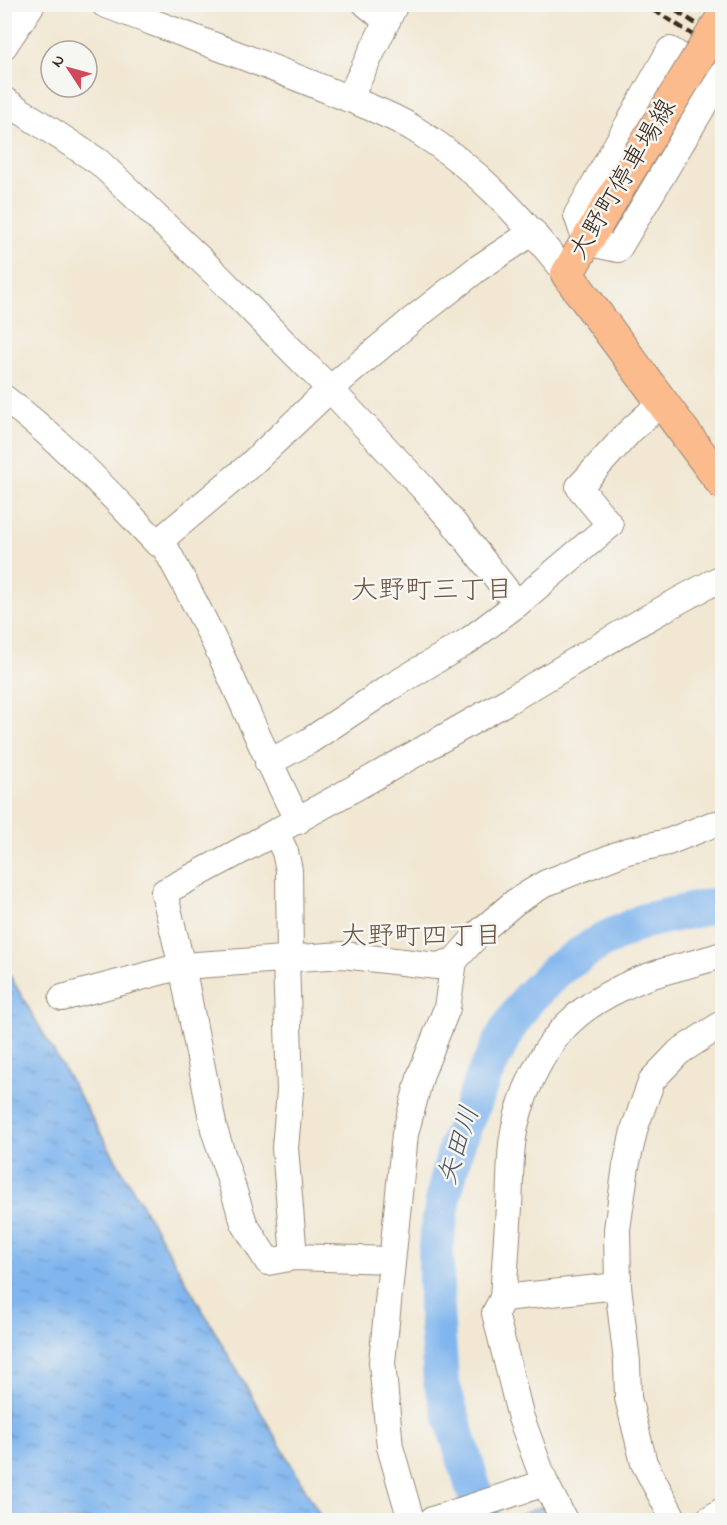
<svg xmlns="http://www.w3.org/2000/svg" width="727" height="1525" viewBox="0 0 727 1525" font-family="'Indie Flower','Klee One',sans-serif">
<defs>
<pattern id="water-ripples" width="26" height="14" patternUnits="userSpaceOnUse" patternTransform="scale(1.5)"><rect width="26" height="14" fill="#80b5ee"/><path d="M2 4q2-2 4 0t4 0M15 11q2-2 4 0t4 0" fill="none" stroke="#6a93c0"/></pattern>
</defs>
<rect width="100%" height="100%" fill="#f6f6f2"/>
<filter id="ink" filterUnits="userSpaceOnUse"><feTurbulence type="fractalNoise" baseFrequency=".0167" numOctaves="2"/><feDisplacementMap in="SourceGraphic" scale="12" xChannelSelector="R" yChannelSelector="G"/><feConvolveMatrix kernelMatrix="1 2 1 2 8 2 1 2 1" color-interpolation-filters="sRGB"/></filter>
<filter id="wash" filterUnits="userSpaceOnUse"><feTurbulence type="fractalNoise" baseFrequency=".008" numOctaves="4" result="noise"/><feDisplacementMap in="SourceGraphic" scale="24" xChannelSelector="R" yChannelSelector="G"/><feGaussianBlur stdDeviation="1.35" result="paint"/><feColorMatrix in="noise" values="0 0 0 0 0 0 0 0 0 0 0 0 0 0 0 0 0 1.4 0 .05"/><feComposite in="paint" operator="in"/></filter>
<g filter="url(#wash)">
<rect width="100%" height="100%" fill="#f1e7d2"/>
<!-- water -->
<g fill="url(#water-ripples)" stroke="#5e7086" stroke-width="1.5">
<polygon points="4,967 5,967 323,1520 5,1520"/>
<polygon points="543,1506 549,1520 507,1520"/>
</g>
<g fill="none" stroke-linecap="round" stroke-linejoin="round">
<!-- river -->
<polyline stroke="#80b5ee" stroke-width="36" points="483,1520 441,1381 436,1311 436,1246 444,1195 456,1147 483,1078 507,1030 528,999 558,969 601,941 644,921 722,904"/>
</g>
</g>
<g filter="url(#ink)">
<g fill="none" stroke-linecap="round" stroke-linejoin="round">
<!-- minor casing -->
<g stroke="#968878" stroke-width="28">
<g id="minor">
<path d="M104,4C178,32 252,59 325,89C355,102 389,113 416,130C480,170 521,217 567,274"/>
<polyline points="366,4 387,21"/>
<polyline points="4,46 32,4"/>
<polygon points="670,50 718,81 618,249 586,242 577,215"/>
<polyline points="349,99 395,4"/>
<polyline points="4,100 99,162 219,277 330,389 423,488 452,521 517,604"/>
<path d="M4,398C61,440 108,492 157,543L250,465L330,389L412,320L477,269L533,232"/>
<path d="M161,540C183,580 205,621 224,662C249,715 271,769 298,821"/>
<polyline points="268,763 309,741 389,688 468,641 517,604 610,525 579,487 629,432 663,401"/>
<polyline points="276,833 285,852 289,870 290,958"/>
<polyline points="286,958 290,1091 285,1148 294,1257"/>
<polyline points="62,998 182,966 343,955 437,966 454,961 480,932 515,902 546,883 627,851 668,842 711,825 722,823"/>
<path d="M391,1260L294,1257L268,1262L244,1223L214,1129L183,971L164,892C280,831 393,767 506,702C578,660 648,615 722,578"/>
<polyline points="503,1298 618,1286"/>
<polyline points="411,1520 390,1447 382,1362 405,1134 421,1074 447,1008 454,961"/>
<polyline points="432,1520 545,1483"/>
<path d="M564,1520L545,1483L521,1418L495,1313L503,1298C505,1268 507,1238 509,1207C510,1186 510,1164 512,1144C517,1102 541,1047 573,1019C587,1006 606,995 623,987C655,971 689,966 722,955"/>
<polyline points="674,1520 644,1463 628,1398 627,1362 618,1286 617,1229 626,1166 635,1127 652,1080 679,1052 722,1024"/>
<polyline points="708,1520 722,1511"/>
</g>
</g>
<!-- major casing -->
<g stroke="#968878" stroke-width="34">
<polyline id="major" points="636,159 567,274 722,483"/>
</g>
<!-- minor -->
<use href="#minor" stroke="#fff" stroke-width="26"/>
<!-- major -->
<use href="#major" stroke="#fbbb8d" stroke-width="32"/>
<!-- rail -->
<g stroke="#3b2a1e" stroke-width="4.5" stroke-dasharray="9 4.5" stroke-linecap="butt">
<polyline points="641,4 660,14 722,53"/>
<polyline points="665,4 722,40"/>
</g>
<!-- major-bridge casing -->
<g stroke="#968878" stroke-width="34" stroke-linecap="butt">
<polyline id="major-bridge" points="636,159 722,18"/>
</g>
<!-- major-bridge -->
<use href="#major-bridge" stroke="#fbbb8d" stroke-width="32"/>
</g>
</g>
<g text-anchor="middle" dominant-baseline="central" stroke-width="5" stroke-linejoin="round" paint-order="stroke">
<!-- street labels -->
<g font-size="26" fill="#3b2a1e" stroke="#f6f6f2">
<text transform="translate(624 180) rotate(-59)">大野町停車場線</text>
</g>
<!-- neighbourhood labels -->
<g font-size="27" fill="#6c5341" stroke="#f6f6f2">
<text x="432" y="591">大野町三丁目</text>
<text x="421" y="937">大野町四丁目</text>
</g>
<!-- water labels -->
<g font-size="27" font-style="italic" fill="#50545c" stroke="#f6f6f2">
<text transform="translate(460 1146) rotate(-72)">矢田川</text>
</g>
</g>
<!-- margin -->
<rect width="727" height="1525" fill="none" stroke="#f6f6f2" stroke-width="24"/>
<!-- north arrow -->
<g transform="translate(69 69) rotate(306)"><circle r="28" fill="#f6f6f2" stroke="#aba49d" stroke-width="1.5"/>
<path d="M0-4.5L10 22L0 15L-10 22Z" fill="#d1495b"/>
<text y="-9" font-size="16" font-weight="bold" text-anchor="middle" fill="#3b2a1e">N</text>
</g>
</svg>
